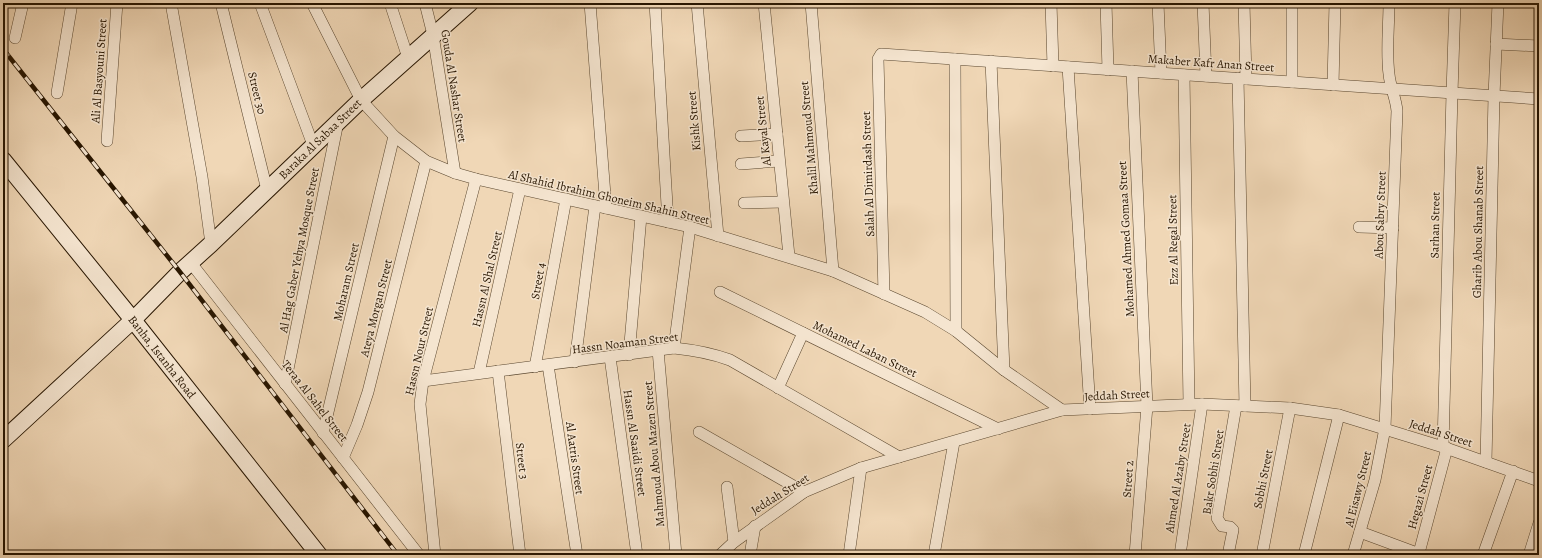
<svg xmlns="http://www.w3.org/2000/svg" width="1542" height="558" viewBox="0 0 1542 558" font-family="Alegreya,serif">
<rect width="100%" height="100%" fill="#f0d7b6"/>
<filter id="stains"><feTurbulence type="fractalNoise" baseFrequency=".005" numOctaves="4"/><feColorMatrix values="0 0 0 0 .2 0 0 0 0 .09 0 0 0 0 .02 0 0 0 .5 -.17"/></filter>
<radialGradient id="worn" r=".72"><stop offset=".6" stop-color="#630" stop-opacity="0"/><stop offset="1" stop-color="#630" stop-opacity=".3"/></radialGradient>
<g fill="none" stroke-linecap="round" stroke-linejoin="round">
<!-- street casing -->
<g stroke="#59462e" stroke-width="12">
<g id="street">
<polyline points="171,3 202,177 211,244"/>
<polyline points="221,3 267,190"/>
<polyline points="260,3 313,145"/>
<polyline points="312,3 361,100 394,136 426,161 455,173 476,179 690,227 833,271 925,312 956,331 1004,370 1062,410"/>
<polyline points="390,3 408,58"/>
<polyline points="425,3 433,35 455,173"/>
<polyline points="590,3 606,208"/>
<polyline points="655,3 668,222"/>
<polyline points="697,3 718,236"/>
<polyline points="764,3 789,256"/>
<polyline points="811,3 833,271"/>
<polyline points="1051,3 1053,66"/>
<polyline points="1106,3 1108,70"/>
<polyline points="1158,3 1161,73"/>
<polyline points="1203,3 1206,76"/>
<polyline points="1244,3 1246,79"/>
<polyline points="1292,3 1292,82"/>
<polyline points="15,38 23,3"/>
<polyline points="1496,44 1539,46"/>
<polyline points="955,59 956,331"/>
<polyline points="991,61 1004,370"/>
<polyline points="1068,67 1090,409"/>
<polyline points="1132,71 1147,406 1135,555"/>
<polyline points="1184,75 1189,404"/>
<polyline points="1238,78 1245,406"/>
<polyline points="1333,85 1335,3"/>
<polyline points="57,93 72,3"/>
<polyline points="741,136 777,134"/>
<polyline points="107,141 117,3"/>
<polyline points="741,164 779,161"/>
<polyline points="744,203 783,202"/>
<polyline points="1359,227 1393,228"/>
<polyline points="191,263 419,555"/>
<polyline points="720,292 998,429"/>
<polyline points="884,294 878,59 881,54 1539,99"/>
<polyline points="674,348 690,227"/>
<polyline points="658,350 676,555"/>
<polyline points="629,355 641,216"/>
<polyline points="610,357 637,555"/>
<polyline points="575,362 595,206"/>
<polyline points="548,365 577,555"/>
<polyline points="535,367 566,199"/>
<polyline points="498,371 520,555"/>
<polyline points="479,373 520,189"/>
<path d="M423,381L674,348C694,350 711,353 730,360L899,457"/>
<polyline points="285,384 338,122"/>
<polyline points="778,388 803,333"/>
<polyline points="699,432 804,492"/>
<polyline points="323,433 394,136"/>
<polyline points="1443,447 1452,93 1455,3"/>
<polyline points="343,458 357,425 368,392 426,161"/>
<polyline points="1486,462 1494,96 1498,3"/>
<polyline points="727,487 734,542"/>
<polyline points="1360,532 1422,555"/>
<polyline points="1419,553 1447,448"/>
<polyline points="435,555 420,404 423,381 476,179"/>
<polyline points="720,555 734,542 804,492 861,468 1062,410 1202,404 1290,408 1339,415 1443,447 1539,481"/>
<polyline points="750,555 755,526"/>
<polyline points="849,555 861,468"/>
<polyline points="934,555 954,442"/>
<polyline points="1180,555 1202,404"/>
<polyline points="1228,555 1233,530 1230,527 1222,526 1217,518 1236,406"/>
<polyline points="1262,555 1290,408"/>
<polyline points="1304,555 1339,415"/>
<path d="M1353,555L1375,480L1385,428L1397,111C1396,98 1390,87 1389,74C1386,52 1389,26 1389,3"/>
<polyline points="1483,555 1513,471"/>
<polyline points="1529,555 1539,523"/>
</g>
</g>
<!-- secondary casing -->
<g stroke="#271500" stroke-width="18">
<g id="secondary">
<polyline points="3,160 133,320 319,555"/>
<polyline points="3,440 133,320 180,272 211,244 361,100 470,3"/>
</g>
</g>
<!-- street -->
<use href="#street" stroke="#f5e5d0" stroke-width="11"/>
<!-- secondary -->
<use href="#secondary" stroke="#f5e5d0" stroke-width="16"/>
<!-- rail casing -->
<g stroke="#271500" stroke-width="4.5">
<polyline id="rail" points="3,49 180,272 398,555"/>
</g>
<!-- rail -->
<use href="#rail" stroke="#f5e5d0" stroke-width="3" stroke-dasharray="9" stroke-linecap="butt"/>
</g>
<g text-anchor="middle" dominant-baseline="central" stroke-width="3" stroke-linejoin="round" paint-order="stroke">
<!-- street labels -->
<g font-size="12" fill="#271500" stroke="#f5e5d0">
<text transform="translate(1211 63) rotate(4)">Makaber Kafr Anan Street</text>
<text transform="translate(99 71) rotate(-86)">Ali Al Basyouni Street</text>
<text transform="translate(454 86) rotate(81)">Gouda Al Nashar Street</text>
<text transform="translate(257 93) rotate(76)">Street 30</text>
<text transform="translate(694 121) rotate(-95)">Kishk Street</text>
<text transform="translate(763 131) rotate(-96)">Al Kayal Street</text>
<text transform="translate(809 138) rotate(-95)">Khalil Mahmoud Street</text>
<text transform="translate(320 139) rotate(-44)">Baraka Al Sabaa Street</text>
<text transform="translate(868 174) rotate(-92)">Salah Al Dimirdash Street</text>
<text transform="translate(609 197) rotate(13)">Al Shahid Ibrahim Ghoneim Shahin Street</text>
<text transform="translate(1380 215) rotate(-88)">Abou Sabry Street</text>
<text transform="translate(1435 225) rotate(-89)">Sarhan Street</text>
<text transform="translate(1478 232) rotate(-89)">Gharib Abou Shanab Street</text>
<text transform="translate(1126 239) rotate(-93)">Mohamed Ahmed Gomaa Street</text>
<text transform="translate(1173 240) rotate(-91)">Ezz Al Regal Street</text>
<text transform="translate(299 250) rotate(-79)">Al Hag Gaber Yehya Mosque Street</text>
<text transform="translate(487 279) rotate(-77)">Hassn Al Shal Street</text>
<text transform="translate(538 281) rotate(-80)">Street 4</text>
<text transform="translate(346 282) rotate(-77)">Moharam Street</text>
<text transform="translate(376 308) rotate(-76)">Ateya Morgan Street</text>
<text transform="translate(625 343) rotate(-7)">Hassn Noaman Street</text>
<text transform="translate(865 349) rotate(26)">Mohamed Laban Street</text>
<text transform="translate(419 351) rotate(-77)">Hassn Nour Street</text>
<text transform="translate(162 357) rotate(52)">Banha, Istanha Road</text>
<text transform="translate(1117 395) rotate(-3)">Jeddah Street</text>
<text transform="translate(315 401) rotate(52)">Teraa Al Sahel Street</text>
<text transform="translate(1441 433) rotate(18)">Jeddah Street</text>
<text transform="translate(635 443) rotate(82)">Hassn Al Saaidi Street</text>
<text transform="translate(654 454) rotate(-95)">Mahmoud Abou Mazen Street</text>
<text transform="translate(575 458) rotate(82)">Al Aatris Street</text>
<text transform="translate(522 461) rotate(83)">Street 3</text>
<text transform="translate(1213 472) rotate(-81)">Bakr Sobhi Street</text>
<text transform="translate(1178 478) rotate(-81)">Ahmed Al Azaby Street</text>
<text transform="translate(1128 479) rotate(-86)">Street 2</text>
<text transform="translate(1263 479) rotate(-79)">Sobhi Street</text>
<text transform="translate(1358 489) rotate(-76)">Al Eisawy Street</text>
<text transform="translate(780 494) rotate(-32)">Jeddah Street</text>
<text transform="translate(1420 497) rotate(-75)">Hegazi Street</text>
</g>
</g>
<!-- margin -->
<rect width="1542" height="558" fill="none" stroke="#f0d7b6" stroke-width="16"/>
<rect x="4" y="4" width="1534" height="550" fill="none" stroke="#271500" stroke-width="2"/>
<rect x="8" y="8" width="1526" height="542" fill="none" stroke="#271500"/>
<rect width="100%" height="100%" filter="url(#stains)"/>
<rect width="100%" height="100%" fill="url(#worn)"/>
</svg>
